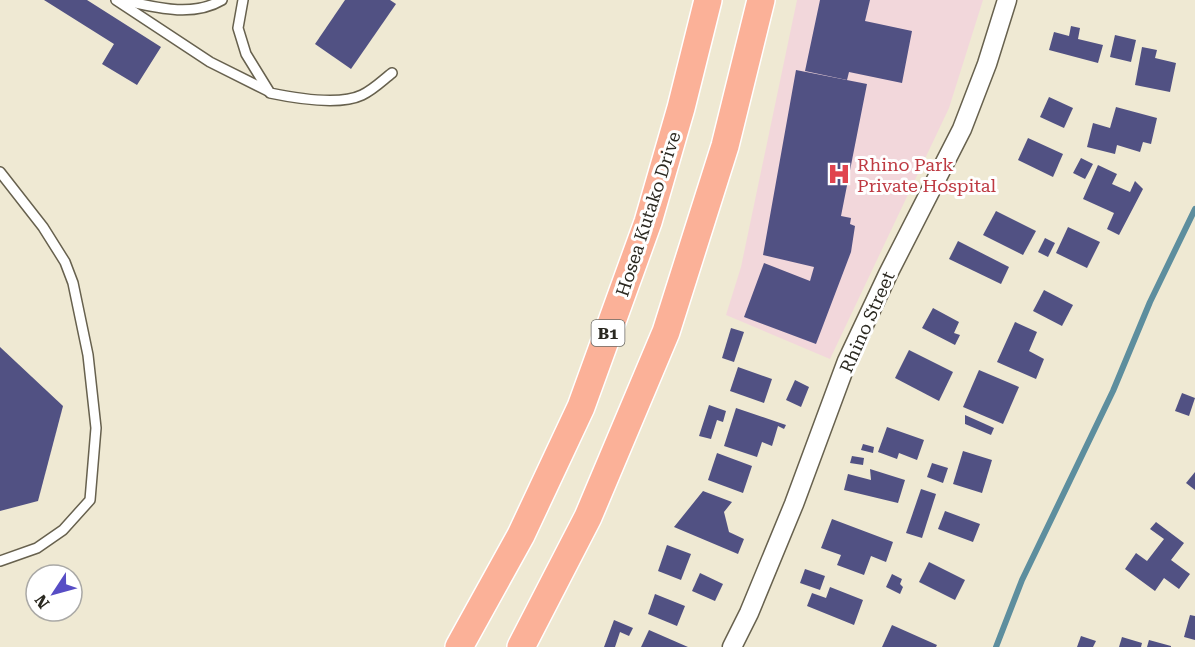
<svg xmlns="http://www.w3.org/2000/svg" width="1195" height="647" viewBox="0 0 1195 647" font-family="'Roboto Serif',serif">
<rect width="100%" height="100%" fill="#efe9d3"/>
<!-- medical -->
<polygon fill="#f2d7db" points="797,0 983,0 949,108 830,359 726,315 741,267"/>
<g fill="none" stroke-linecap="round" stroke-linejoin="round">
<!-- stream -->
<polyline stroke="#5d8e9e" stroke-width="6" points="996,647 1022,580 1113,391 1150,302 1195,209"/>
</g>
<!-- building -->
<g fill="#515183">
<polygon points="44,0 87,0 161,47 137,85 102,64 114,44"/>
<polygon points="345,0 390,0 396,4 351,69 315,44"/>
<polygon points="820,0 870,0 865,21 912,31 902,83 849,72 847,80 805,71"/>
<polygon points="1071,26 1080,28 1078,39 1103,45 1098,63 1049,50 1054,32 1069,36"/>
<polygon points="1115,35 1136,40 1131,62 1110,57"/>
<polygon points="1142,47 1157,50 1155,58 1176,63 1170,92 1135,85"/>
<polygon points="796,70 867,84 841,216 851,218 850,224 855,226 851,252 816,344 744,317 764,263 810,281 814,267 763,255"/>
<polygon points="1049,97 1073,108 1064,128 1040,117"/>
<polygon points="1116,107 1157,118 1151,144 1143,142 1140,152 1117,145 1115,154 1087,147 1093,123 1110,128"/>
<polygon points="1028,138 1063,154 1053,177 1018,160"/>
<polygon points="1081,158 1093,164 1085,179 1073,173"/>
<polygon points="1098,165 1117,174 1112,184 1130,192 1135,181 1143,189 1119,235 1107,229 1114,213 1083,199"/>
<polygon points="996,211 1036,231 1023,255 983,235"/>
<polygon points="1068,227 1100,242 1087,268 1056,253"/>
<polygon points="1045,238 1055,243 1048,257 1038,252"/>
<polygon points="958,241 1009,267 1001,284 949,259"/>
<polygon points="1044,290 1073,305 1062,326 1033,311"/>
<polygon points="933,308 959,322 954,333 960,335 955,345 922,328"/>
<polygon points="1015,322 1037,332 1029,351 1044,359 1036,379 997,362"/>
<polygon points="731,328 744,332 734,362 722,358"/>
<polygon points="0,347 63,406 38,501 0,511"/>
<polygon points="909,350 953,372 939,401 895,378"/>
<polygon points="738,367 772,379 764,403 730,391"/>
<polygon points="979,370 1019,387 1003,424 963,407"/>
<polygon points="795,380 809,387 801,407 786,400"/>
<polygon points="1182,393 1195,398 1189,416 1175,411"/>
<polygon points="709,405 726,411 723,422 717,420 711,439 699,436"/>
<polygon points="736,408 786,425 784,429 778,426 772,446 762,442 757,457 724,446"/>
<polygon points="965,415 994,428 991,435 965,424"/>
<polygon points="887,427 924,440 917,460 899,453 897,459 878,452"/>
<polygon points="863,444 874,447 873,453 861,450"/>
<polygon points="963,451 992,460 982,493 953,484"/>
<polygon points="717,453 752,466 743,493 708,480"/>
<polygon points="852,456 864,458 863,465 850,463"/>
<polygon points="932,463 948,468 943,483 927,477"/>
<polygon points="870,469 905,480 898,503 844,490 848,474 871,480"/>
<polygon points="1195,472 1195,490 1186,483"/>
<polygon points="921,489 936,494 922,538 906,533"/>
<polygon points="703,491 732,502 724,512 729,532 744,539 738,554 674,527"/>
<polygon points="945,511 980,524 973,542 938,529"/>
<polygon points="832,519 893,542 886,562 871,556 864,575 837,565 841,555 821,548"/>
<polygon points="1156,522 1184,543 1171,560 1190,574 1179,589 1164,578 1155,591 1125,569 1136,553 1147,561 1164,539 1150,529"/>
<polygon points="667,545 691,554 681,580 658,571"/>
<polygon points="929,562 965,580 955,600 919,582"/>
<polygon points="805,569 825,576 820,590 800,583"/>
<polygon points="700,573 723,584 715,601 692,591"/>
<polygon points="892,574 902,579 900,584 903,587 900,594 886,587"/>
<polygon points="830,587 863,600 854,625 807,606 812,593 826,598"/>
<polygon points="655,594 685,606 677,626 648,614"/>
<polygon points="1190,615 1195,616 1195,640 1184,637"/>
<polygon points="614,620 633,628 629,636 620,632 615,647 604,647"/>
<polygon points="892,625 937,645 936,647 882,647"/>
<polygon points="649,630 688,647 641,647"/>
<polygon points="1081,636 1096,641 1093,647 1077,647"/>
<polygon points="1122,637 1142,643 1141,647 1119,647"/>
<polygon points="1149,640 1171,646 1171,647 1147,647"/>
</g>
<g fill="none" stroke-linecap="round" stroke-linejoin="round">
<!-- lane casing -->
<g stroke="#67614e" stroke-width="12">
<g id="lane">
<polyline points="116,0 210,62 268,91"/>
<path d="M122,0C154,7 192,18 222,0"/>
<path d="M243,0L238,28L246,54L270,93C294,98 339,106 362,95C373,90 383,80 392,73"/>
<polyline points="0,172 43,227 65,262 73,283 88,355 96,428 90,500 63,530 37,548 0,561"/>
</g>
</g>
<!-- street casing -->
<g stroke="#67614e" stroke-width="21">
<polyline id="street" points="732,647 749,613 794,504 847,361 888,274 962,129 987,64 1007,0"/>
</g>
<!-- primary casing -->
<g stroke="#fff" stroke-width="30">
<g id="primary">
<polyline points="459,647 521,535 581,407 648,222 681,108 708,0"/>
<polyline points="521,647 588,517 666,332 725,146 761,0"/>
</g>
</g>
<!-- lane -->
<use href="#lane" stroke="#fff" stroke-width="9"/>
<!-- street -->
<use href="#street" stroke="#fff" stroke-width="18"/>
<!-- primary -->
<use href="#primary" stroke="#fbb198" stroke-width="27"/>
</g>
<!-- icons -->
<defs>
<g id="hospital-bare" transform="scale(1.8)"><path d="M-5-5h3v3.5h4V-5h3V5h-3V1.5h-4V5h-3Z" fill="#e0444e" stroke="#fff" stroke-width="2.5" paint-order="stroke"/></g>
</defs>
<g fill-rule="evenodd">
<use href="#hospital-bare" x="839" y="174"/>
</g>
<g text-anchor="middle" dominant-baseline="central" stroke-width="6" stroke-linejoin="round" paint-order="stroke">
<!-- shield labels -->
<rect fill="#fff" stroke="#6b6964" stroke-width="1.5" x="591.5" y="320" width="33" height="26" rx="4.5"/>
<g font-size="16" font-weight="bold" fill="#2b2921">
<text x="608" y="333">B1</text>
</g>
<!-- health labels -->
<g font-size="18" fill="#be3a42" stroke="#fff" text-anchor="start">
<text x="857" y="164">Rhino Park<tspan x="857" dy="21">Private Hospital</tspan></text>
</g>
<!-- street labels -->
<g font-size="18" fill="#2b2921" stroke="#fff">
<text transform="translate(648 214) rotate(-72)">Hosea Kutako Drive</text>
<text transform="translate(867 322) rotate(-66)">Rhino Street</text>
</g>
</g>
<!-- north arrow -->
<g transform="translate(54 593) rotate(234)"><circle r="28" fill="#ffffff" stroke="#aaa9a6" stroke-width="1.5"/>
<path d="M0-4.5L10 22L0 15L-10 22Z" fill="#574dc5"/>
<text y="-9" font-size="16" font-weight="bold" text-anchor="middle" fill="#2b2921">N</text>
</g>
</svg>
